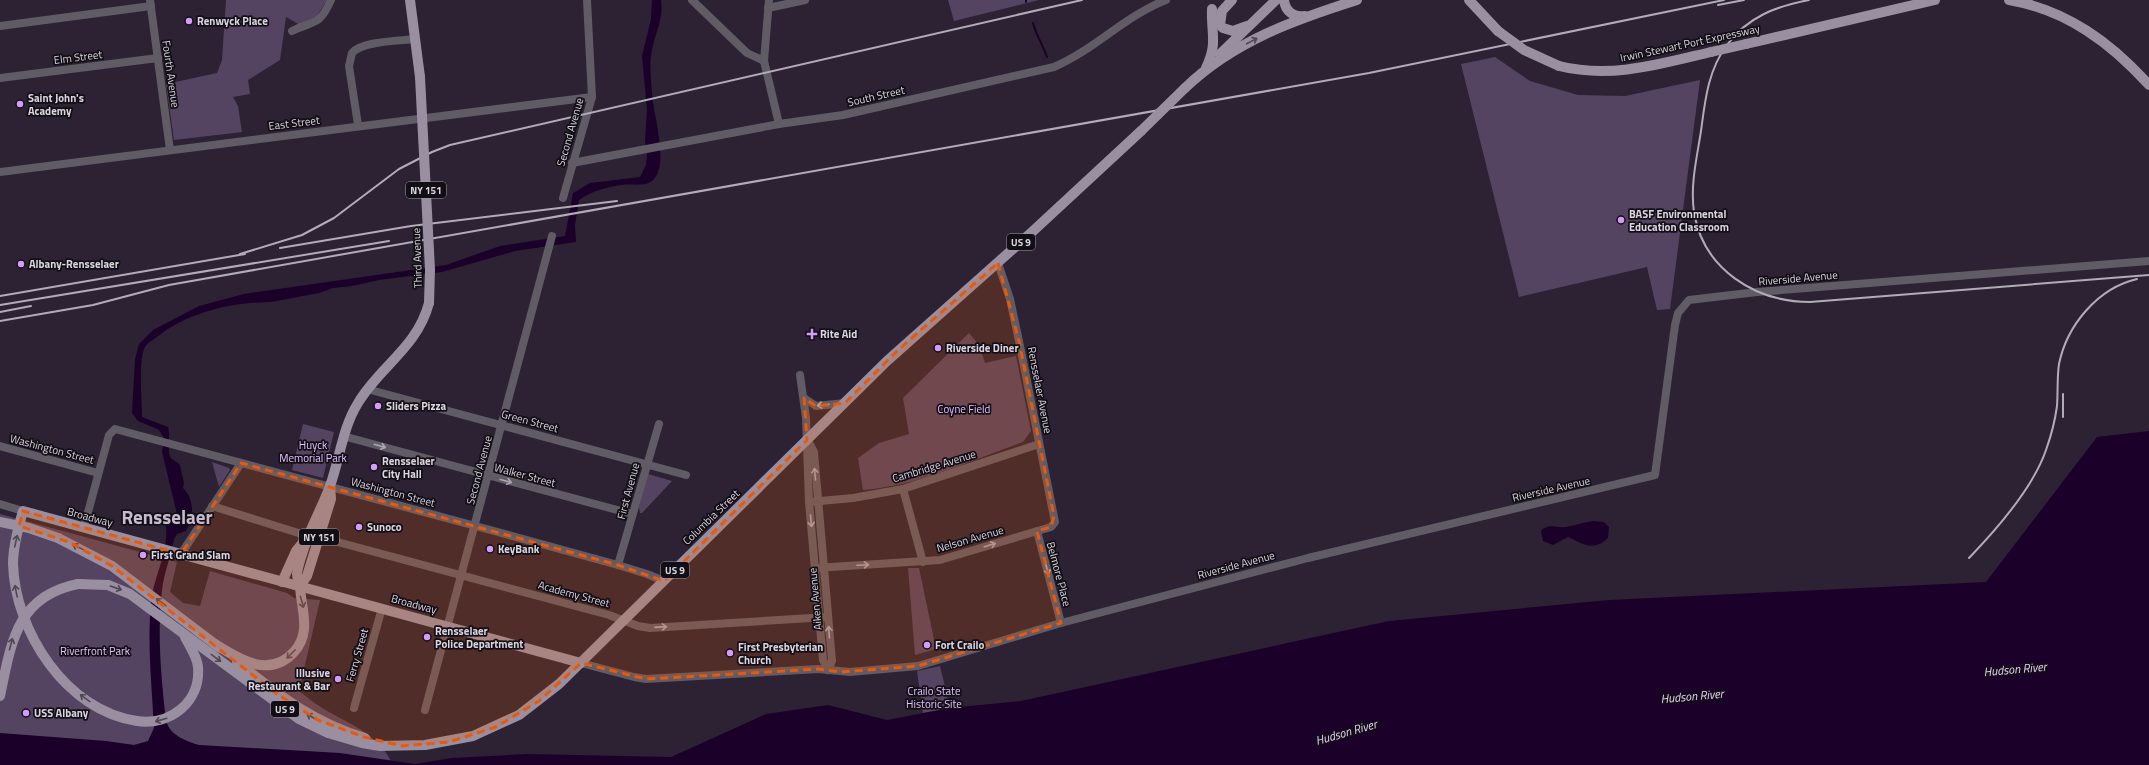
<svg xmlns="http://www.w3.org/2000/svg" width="2149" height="765" viewBox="0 0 2149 765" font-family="'Titillium Web',sans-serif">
<rect width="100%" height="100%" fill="#2c2233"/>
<!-- green -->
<g fill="#554461">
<polygon points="226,0 327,0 313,22 300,25 286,17 280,60 248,80 250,94 233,97 238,106 242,132 174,140 166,84 217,73 222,60"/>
<polygon points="948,0 1039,0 954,21"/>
<polygon points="1495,57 1530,81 1578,95 1625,96 1700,80 1670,309 1657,310 1647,267 1519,297 1461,64"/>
<path d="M969,333L979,345L985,363L1016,356L1031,431L1023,442C972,460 918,486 863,490L858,458L879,443L909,434L903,398Z"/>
<polygon points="303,424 334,432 323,478 292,470"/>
<polygon points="212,462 229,468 230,470 219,487"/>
<polygon points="648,474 672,481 642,513 640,513 639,507"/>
<path d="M0,514L177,562L170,592L183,603L200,606L210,571L287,593L294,598L320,600L299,691C307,697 314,703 322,708C348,723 380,735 393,765L0,739Z"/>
<polygon points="908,568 919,568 936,649 915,655"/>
<polygon points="940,666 950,708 923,713 917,671"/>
</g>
<!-- water -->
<g fill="#1b0029">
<path d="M652,0H661C664,18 655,33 652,50C649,64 651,79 652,93C653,113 669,163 654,179C645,188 633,183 622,185C607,187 592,191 579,200L575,225L576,242L515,251L442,272L379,280L352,286L333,288L319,293L271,302C232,302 188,312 157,337C153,340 147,343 145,347C138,359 142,401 142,417L168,427C171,436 166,454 172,459C174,461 178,462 180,465L184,483L183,488C195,500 194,517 186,531L177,534L174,539C171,556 164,573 162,590C157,632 161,678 166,720C169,735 186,741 199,745L340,753L415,764L452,758L527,754L671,757L766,714L828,705L887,720L950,708L1021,701L1389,621L1609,600L1986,582L2097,437L2149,431V765H0V733L106,741L134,745L148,741L154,728C152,687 147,644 151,603C153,577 169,552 166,527L168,524L176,522L178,518L162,452L164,438L159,430L138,421L132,413L135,359L139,344L153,330L199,306L244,294L446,265L500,246L565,236L573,193L590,183L640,177L646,165L647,154L645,141L647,110L642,56L651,19Z"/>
<path d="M1593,521L1604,522L1609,527L1608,538C1593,552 1583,544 1568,537L1553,545L1543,541L1541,531C1549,523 1555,528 1565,527C1574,526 1584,522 1593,521Z"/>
</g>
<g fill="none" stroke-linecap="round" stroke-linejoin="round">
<!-- stream -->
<g stroke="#1b0029" stroke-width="2">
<polyline points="1026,0 1026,2"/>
<path d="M1033,23C1036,35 1043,45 1047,57"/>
</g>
<!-- minor -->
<g stroke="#605b64" stroke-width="8">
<polyline points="150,0 170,150"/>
<polyline points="692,0 747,53 764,61"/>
<polyline points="769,0 764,61 779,124"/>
<polyline points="768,8 805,0"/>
<polyline points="0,26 151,6"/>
<path d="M292,31C314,20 319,27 331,0"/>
<polyline points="0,78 158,58"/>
<path d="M358,125L349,66L352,53C362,41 400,41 415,39"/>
<path d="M572,163L779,124L843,115L1054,67C1094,50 1125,16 1166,0"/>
<polyline points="0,172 592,97"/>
<polyline points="563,198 592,97 587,0"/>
<polyline points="800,375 806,418 809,502 823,660 828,670"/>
<polyline points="367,389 686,475"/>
<polyline points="804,398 816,406 845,403"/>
<polyline points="343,436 632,514"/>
<polyline points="808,441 814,452 832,661 828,670"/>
<polyline points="0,446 98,473"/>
<polyline points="903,489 923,562"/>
<polyline points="809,502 853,498 903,489 1039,444"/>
<polyline points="0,504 23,511"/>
<polyline points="212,506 308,536"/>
<polyline points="84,527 109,435 115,429 483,528 618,565 647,574 664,581"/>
<polyline points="1037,531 1061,623"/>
<polyline points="319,537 609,615 638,626 650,628 828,617"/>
<polyline points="181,554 241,463"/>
<polyline points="618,565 659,424"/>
<polyline points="815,568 940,560 1051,527 1055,522 1019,341 1010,299 998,263"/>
<polyline points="581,663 634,677 646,679 818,669 850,672 918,666 1061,623 1308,558 1655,475 1675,325 1678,313 1689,300 1757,292 2149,261"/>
<polyline points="354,708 382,608"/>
<polyline points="425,710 552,236"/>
</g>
<!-- major -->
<g stroke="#998fa0" stroke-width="10">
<polyline points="410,0 420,77"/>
<polyline points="1232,0 1222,11 1220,25 1223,28 1233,31 1247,26"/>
<path d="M1284,0C1285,11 1294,18 1305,16"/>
<polyline points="1469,0 1498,31"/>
<path d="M2009,0C2067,10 2111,43 2149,85"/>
<polyline points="1746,44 1935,0"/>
<polyline points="1220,54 1276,0"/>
<path d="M1559,66C1611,79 1660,64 1711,52"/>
<path d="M1206,68C1218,43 1211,34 1212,9"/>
<path d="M1185,88C1234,41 1294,20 1357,0"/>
<polyline points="58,538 112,566 220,648"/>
<polyline points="282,582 296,551 306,539"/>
<polyline points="78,584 108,585 130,594 299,719 328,733 362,743 380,746 425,745 473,736 519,715 559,684 887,361 1032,232 1141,131"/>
<polyline points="300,586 307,576 331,499 330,486"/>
<path d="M185,637C190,647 197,656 198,667C201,702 170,726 137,721C66,711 15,631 13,564C13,546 18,528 23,511L581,663"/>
<path d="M215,644C239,659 269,679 294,652C312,632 301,609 300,586C299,582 297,578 297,574C298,564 303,552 306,542C313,523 323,505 330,486C340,458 342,429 358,403C380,366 417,348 429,303"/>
<path d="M237,662C279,695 313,723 365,738"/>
</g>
<!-- rail -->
<g stroke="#b2abb8" stroke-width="2">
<path d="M1809,0C1777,6 1747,17 1727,45C1708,70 1705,101 1701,131C1697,157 1690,185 1694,212C1703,269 1755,302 1810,302L2149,275"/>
<polyline points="1718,5 1744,0"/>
<polyline points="280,248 411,226 617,201"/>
<polyline points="240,254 302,235 334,218 399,169 432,152 450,145 1082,0"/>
<polyline points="0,296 245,254"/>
<polyline points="0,305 389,241"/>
<polyline points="0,312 31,306"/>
<polyline points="0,321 93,305 169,285 1369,73 1724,0"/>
<polyline points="2063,394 2063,417"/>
<path d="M1969,558C1996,530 2033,488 2046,450C2051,436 2055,421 2057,406C2058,392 2057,377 2059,364C2067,325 2098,288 2137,279"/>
</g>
<!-- major-bridge -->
<g stroke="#998fa0" stroke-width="10">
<polyline points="1498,31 1524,50 1559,66"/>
<polyline points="1711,52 1746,44"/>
<polyline points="420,77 430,270 429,303"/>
<polyline points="1141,131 1185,88"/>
<polyline points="0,522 29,528 58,538"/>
<path d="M0,696C11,644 16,596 78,584"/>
</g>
</g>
<!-- one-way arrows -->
<defs><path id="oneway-shaft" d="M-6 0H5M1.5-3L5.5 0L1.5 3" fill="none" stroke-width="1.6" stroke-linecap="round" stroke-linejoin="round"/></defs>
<g stroke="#4f4854">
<use href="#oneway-shaft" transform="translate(1252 41) rotate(-28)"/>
<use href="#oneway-shaft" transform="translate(16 541) rotate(-78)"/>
<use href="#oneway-shaft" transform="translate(78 547) rotate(-154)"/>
<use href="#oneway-shaft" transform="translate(116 588) rotate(19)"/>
<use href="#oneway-shaft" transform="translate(16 591) rotate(-101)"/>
<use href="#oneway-shaft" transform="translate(161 602) rotate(-143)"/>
<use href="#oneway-shaft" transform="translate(302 602) rotate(74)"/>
<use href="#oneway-shaft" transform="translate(11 644) rotate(-75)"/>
<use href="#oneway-shaft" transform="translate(291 654) rotate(135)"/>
<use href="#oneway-shaft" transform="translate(216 658) rotate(37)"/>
<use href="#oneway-shaft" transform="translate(85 698) rotate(-144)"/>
<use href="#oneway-shaft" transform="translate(312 717) rotate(-150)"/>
<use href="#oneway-shaft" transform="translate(161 720) rotate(164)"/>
</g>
<g stroke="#aaa5af">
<use href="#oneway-shaft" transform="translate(823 405) rotate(174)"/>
<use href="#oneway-shaft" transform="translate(380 446) rotate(16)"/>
<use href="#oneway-shaft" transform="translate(815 474) rotate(-95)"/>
<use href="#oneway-shaft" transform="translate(506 481) rotate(15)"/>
<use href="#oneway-shaft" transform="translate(811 521) rotate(85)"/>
<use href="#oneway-shaft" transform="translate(990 545) rotate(-17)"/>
<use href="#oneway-shaft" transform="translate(863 565) rotate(-3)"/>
<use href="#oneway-shaft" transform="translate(1047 569) rotate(75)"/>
<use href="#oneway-shaft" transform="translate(661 627) rotate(-4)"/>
<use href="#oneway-shaft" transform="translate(829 632) rotate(-94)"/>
</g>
<!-- marked area -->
<path fill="#e8590c" fill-opacity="0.2" stroke="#e8590c" stroke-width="3" stroke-dasharray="8 5" stroke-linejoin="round" d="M998,263L1019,341L1054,516L1051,527L1037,531L1061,623L918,666L841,672L818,669L646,679L581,663L539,701L496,727L449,742L402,746L364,737L318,720L277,694L112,566L69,542L19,526L23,511L181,554L241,463L618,565L664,581L807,440L804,398L816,406L845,403L898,350Z"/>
<!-- markers -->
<g fill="#d69bfa" stroke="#120e15" stroke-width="1.5">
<circle cx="189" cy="21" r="4"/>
<circle cx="20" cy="104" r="4"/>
<circle cx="1621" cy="220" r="4"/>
<circle cx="21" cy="264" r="4"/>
<path d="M810 328h4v4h4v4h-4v4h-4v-4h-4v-4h4z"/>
<circle cx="938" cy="348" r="4"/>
<circle cx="378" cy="406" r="4"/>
<circle cx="374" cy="467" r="4"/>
<circle cx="359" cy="527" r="4"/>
<circle cx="490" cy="549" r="4"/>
<circle cx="143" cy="555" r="4"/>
<circle cx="427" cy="637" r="4"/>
<circle cx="927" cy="645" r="4"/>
<circle cx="730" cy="653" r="4"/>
<circle cx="338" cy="679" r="4"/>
<circle cx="26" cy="713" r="4"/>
</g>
<g text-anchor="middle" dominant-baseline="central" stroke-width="3.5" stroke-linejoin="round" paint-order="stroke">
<!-- shield labels -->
<g fill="#120e15" stroke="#9f9aa4" stroke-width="1">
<rect x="406" y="182" width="40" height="16" rx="3"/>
<rect x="1007" y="234" width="28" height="16" rx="3"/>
<rect x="299" y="529" width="40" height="16" rx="3"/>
<rect x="661" y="562" width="28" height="16" rx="3"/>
<rect x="271" y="701" width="28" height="16" rx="3"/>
</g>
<g font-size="10" font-weight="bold" fill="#dcd6e1">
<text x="426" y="190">NY 151</text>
<text x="1021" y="242">US 9</text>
<text x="319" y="537">NY 151</text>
<text x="675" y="570">US 9</text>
<text x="285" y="709">US 9</text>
</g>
<!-- poi labels -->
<g font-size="11" font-weight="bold" fill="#dcd6e1" stroke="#120e15" text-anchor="start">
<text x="197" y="21">Renwyck Place</text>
<text x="28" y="98">Saint John's<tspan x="28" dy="13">Academy</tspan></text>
<text x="1629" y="214">BASF Environmental<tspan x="1629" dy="13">Education Classroom</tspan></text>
<text x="29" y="264">Albany-Rensselaer</text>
<text x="820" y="334">Rite Aid</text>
<text x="946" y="348">Riverside Diner</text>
<text x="386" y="406">Sliders Pizza</text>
<text x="382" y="461">Rensselaer<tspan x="382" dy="13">City Hall</tspan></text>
<text x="367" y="527">Sunoco</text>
<text x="498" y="549">KeyBank</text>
<text x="151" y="555">First Grand Slam</text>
<text x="435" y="631">Rensselaer<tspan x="435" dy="13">Police Department</tspan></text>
<text x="935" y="645">Fort Crailo</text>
<text x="738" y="647">First Presbyterian<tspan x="738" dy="13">Church</tspan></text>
<text x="330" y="673" text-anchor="end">Illusive<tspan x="330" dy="13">Restaurant &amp; Bar</tspan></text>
<text x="34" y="713">USS Albany</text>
</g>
<!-- street labels -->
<g font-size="11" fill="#dcd6e1" stroke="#120e15">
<text transform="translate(1690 43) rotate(-12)">Irwin Stewart Port Expressway</text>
<text transform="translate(78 57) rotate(-7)">Elm Street</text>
<text transform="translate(171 74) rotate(82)">Fourth Avenue</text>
<text transform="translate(876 96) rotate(-13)">South Street</text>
<text transform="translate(294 123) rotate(-7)">East Street</text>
<text transform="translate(570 132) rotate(-74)">Second Avenue</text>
<text transform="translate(417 258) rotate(-92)">Third Avenue</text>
<text transform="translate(1798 278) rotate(-5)">Riverside Avenue</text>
<text transform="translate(1040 390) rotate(79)">Rensselaer Avenue</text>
<text transform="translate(530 421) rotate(15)">Green Street</text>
<text transform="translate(52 449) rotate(15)">Washington Street</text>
<text transform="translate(934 466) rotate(-17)">Cambridge Avenue</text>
<text transform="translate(479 470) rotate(-75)">Second Avenue</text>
<text transform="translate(525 475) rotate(15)">Walker Street</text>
<text transform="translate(1551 489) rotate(-13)">Riverside Avenue</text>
<text transform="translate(628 491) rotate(-75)">First Avenue</text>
<text transform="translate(393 492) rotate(15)">Washington Street</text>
<text transform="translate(90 517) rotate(15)">Broadway</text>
<text transform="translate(711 517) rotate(-44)">Columbia Street</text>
<text transform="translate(970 539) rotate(-16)">Nelson Avenue</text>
<text transform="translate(1236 565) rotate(-15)">Riverside Avenue</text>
<text transform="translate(1059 574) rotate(75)">Belmore Place</text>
<text transform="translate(574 594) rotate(15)">Academy Street</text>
<text transform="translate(815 599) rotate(-95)">Aiken Avenue</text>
<text transform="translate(414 604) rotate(15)">Broadway</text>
<text transform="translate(357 655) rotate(-74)">Ferry Street</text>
</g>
<!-- park labels -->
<g font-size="11" fill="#e6c1ff" stroke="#120e15">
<text x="964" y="409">Coyne Field</text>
<text x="313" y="445">Huyck<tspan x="313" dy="13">Memorial Park</tspan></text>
<text x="95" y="651">Riverfront Park</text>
<text x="934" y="691">Crailo State<tspan x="934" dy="13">Historic Site</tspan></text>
</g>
<!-- water labels -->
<g font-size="12" font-style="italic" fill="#ebd0fe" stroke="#120e15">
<text transform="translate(2015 669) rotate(-5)">Hudson River</text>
<text transform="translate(1692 696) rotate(-5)">Hudson River</text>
<text transform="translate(1346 732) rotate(-16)">Hudson River</text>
</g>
<!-- town labels -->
<g font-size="19" font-weight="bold" fill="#c7bacf" stroke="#120e15">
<text x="167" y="516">Rensselaer</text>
</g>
</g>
</svg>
